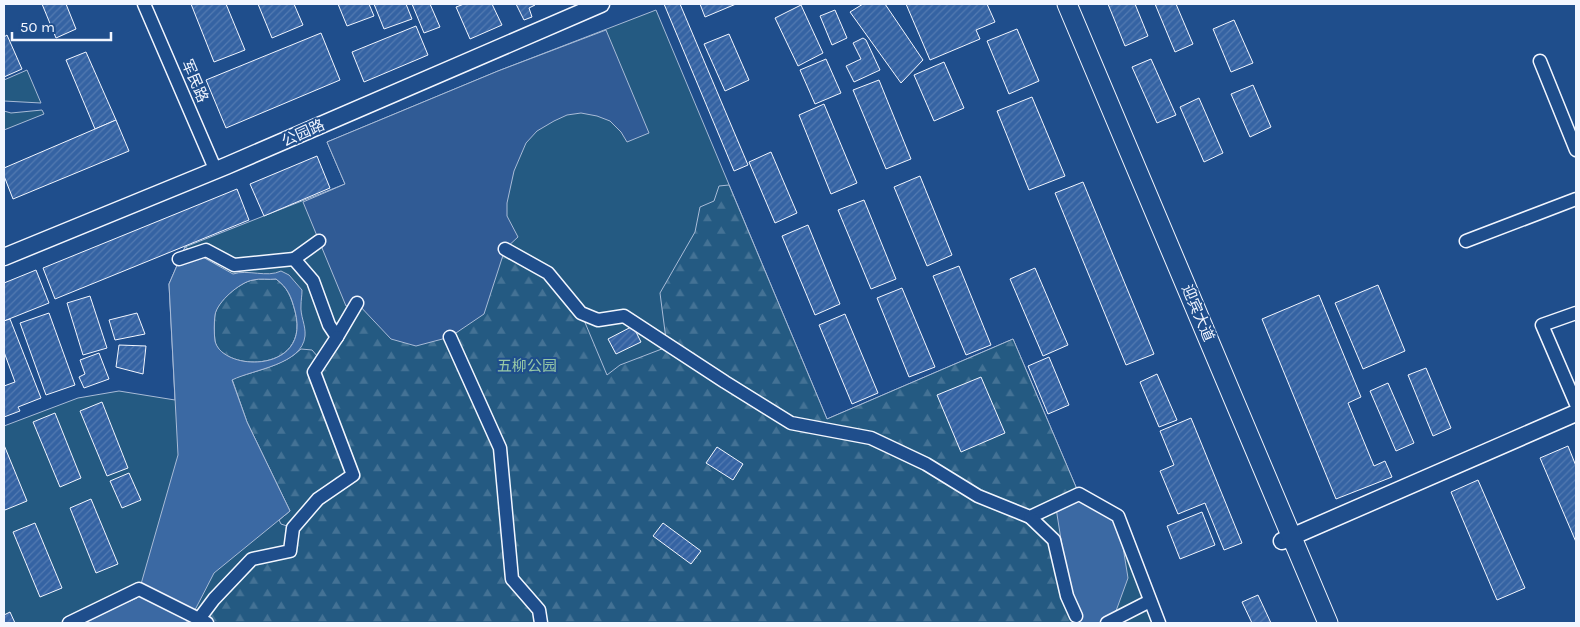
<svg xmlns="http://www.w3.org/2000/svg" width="1580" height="627" viewBox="0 0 1580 627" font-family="Karla,'Noto Sans SC',sans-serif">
<defs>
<pattern id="forest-firs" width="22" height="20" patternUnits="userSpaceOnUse" patternTransform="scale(1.25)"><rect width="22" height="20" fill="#245a82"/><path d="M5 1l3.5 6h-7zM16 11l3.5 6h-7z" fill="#447295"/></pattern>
<pattern id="building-hatch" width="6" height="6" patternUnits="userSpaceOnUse" patternTransform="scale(1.25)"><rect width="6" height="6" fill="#3563a3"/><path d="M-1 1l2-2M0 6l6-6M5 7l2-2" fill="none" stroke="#537ab1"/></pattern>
</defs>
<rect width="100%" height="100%" fill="#1f4e8c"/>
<!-- green -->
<g fill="#245a82" stroke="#a8bbd7">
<polygon points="656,10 827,419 1013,339 1079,494 1118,516 1159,623 79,623 136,598 139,590 69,623 4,623 4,426 78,398 119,391 175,400 169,284 185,247 345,184 327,142 498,71"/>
<polygon points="27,70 41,103 4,101 4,80"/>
<polygon points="42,110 44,114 4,130 4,111 11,113"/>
</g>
<!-- forest -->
<g fill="url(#forest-firs)" stroke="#a8bbd7">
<path d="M729,185L827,419L1013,339L1079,494L1072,609L1080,623H196L252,559L290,551L293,528L281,524L279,520L290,511L247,422L232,379C254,371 284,366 301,349L312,350L318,357L357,303L505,249L548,273L581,313L607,375L620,365L667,347L660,293L695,232L700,207L714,201L719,186Z"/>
<path d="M276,279C288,288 291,297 295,311C312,374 221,372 215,341C214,334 214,322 215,314C217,302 240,282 253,280C260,278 269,280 276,279Z"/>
</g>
<!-- parking -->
<polygon fill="#305b95" stroke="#a8bbd7" points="606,30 649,133 627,142 621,132 610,121 597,116 581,113 567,115 554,121 537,131 526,143 514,171 507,203 507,216 518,237 505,249 484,314 450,337 416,346 391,339 357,303 346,306 303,202 345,184 327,142 498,71"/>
<!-- water -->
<g fill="#3b69a3" stroke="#a8bbd7" fill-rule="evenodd">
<path d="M185,247L233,274C248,269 267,278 281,271L289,275L302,290C302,296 301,300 301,305C300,316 306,325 305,336C302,365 254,369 232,380L247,422L290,511L214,573L196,608L186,623H79L137,598L178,455L169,284ZM276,279C288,288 291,296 295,311C312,374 222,372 215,341C214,334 214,322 215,315C217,302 240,282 253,280C260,278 269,280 276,279Z"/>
<polygon points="1079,494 1118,516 1128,578 1116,611 1122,623 1080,623 1072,609 1056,508"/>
</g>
<!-- building -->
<g fill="url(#building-hatch)" stroke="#f2f6ff">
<polygon points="42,4 66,4 76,29 56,38"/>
<polygon points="191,4 226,4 245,50 214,62"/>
<polygon points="258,4 294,4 303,25 272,38"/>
<polygon points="338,4 369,4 374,16 347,26"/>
<polygon points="374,4 406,4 412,19 384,29"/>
<polygon points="412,4 430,4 440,27 424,33"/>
<polygon points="464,4 492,4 502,25 470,39 456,7"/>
<polygon points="516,4 534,4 535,5 529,8 532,17 524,20"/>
<polygon points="664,4 680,4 748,165 734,171"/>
<polygon points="700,4 736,4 705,17"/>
<polygon points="863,4 885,4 923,60 901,83 850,12"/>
<polygon points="906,4 987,4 995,22 976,30 980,39 930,60"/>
<polygon points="1108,4 1135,4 1148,36 1125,46"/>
<polygon points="1155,4 1176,4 1193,44 1175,52"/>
<polygon points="801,5 823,53 798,66 775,18"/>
<polygon points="835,10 847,38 832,45 820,16"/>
<polygon points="1234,20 1253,63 1231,72 1213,29"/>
<polygon points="416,26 428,55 364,82 352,52"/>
<polygon points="1017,29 1039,81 1009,94 987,41"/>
<polygon points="321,33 340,80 226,128 206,80"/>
<polygon points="729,34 749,80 725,91 704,44"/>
<polygon points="7,35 22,69 4,77 4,37"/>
<polygon points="863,38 866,40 880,70 854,82 846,66 861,59 853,43"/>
<polygon points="86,52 116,120 95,129 66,60"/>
<polygon points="826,59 841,93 815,104 800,70"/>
<polygon points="1151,59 1176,115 1157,123 1132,67"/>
<polygon points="944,62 964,108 934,121 914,75"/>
<polygon points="879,80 911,159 886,169 853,90"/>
<polygon points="1253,85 1271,127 1250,137 1231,94"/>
<polygon points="1032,97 1065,176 1029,190 997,111"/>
<polygon points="1199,98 1223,153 1204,162 1180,107"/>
<polygon points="824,104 857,183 831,194 799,115"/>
<polygon points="116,120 129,151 13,199 4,176 4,168"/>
<polygon points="771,152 797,213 775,223 749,162"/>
<polygon points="317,156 330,188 264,216 250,184"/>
<polygon points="920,176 952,255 927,266 894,187"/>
<polygon points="1083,182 1154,354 1126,365 1055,193"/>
<polygon points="237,189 249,220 55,299 43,268"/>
<polygon points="864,200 896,279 871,289 838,210"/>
<polygon points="808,225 840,304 815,315 782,236"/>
<polygon points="959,266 991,345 966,355 933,276"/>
<polygon points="1035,268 1068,345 1043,356 1010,279"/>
<polygon points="36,270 49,303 4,321 4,283"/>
<polygon points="1378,285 1405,351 1363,369 1335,303"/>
<polygon points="902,288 935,367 909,377 877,298"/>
<polygon points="1319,295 1361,397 1348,403 1374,466 1385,461 1392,477 1336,499 1262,319"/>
<polygon points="90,296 107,348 83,355 67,303"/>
<polygon points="49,313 75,385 46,395 20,323"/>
<polygon points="137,313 145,334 115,340 109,320"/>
<polygon points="845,314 878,393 852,404 819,325"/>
<polygon points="10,319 41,398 18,407 20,411 4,417 4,386 15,382 4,352 4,321"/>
<polygon points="633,326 641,342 616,354 608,339"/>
<polygon points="119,345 146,346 143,374 116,367"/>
<polygon points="99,353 109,379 84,388 79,377 85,374 80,360"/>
<polygon points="1049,357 1069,405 1048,414 1028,366"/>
<polygon points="1426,368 1451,428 1433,436 1408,375"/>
<polygon points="1157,374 1177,420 1159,427 1140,382"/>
<polygon points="981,377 1005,433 961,452 937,395"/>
<polygon points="1388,383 1414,443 1396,451 1370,391"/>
<polygon points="102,402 128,468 107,476 80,411"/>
<polygon points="55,413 81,478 60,487 33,422"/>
<polygon points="1191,418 1242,543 1224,550 1205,503 1178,514 1160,471 1174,465 1160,431"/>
<polygon points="4,445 27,501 5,510 4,507"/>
<polygon points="1568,446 1576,466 1576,542 1540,458"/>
<polygon points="717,447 743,464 733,480 706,463"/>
<polygon points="129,473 141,500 122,508 110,481"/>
<polygon points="1478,480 1525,588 1497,600 1451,492"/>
<polygon points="91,499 118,564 96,573 70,508"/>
<polygon points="1202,512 1215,545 1180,559 1167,526"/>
<polygon points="35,523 62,588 40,597 13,532"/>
<polygon points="663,523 701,551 691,564 653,536"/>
<polygon points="1258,595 1271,623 1252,623 1242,602"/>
<polygon points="10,612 15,623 4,623 4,615"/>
</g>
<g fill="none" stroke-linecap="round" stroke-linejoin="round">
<!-- street casing -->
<g stroke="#f2f6ff" stroke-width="15">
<g id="street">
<polyline points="144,4 216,171"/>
<polyline points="1540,61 1576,150"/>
<polyline points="319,241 294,259 313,281 329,325 337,337 357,303"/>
<polyline points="1466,241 1576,199"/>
<polyline points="505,249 548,273 581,313 598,320 624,316 725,382 791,423 871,438 926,464 978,496 1030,517 1079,494 1118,516 1159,623"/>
<polyline points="179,259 206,250 234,265 294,259"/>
<polyline points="1576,313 1542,325 1576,404"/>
<polyline points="450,337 500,448 512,579 539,610 541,623"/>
<polyline points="1030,517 1054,540 1067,596 1076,616"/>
<polyline points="199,619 214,599 252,559 290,551 293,528 318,499 353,475 314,372 337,337"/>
<polyline points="69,623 139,589 207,623"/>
<polyline points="1107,623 1150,601"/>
</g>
</g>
<!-- secondary casing -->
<g stroke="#f2f6ff" stroke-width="19">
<g id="secondary">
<polyline points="4,257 226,166 601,4"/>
<polyline points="1282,541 1576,413"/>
</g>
</g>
<!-- primary casing -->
<g stroke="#f2f6ff" stroke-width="21">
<polyline id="primary" points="1067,4 1328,623"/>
</g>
<!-- street -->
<use href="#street" stroke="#1f4e8c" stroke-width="12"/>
<!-- secondary -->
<use href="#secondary" stroke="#1f4e8c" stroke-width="16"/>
<!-- primary -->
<use href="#primary" stroke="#1f4e8c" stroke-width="19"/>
</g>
<g text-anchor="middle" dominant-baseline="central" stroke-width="4" stroke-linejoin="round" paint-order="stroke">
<!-- street labels -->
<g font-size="15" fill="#f2f6ff" stroke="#1f4e8c">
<text transform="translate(195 81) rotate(67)">军民路</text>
<text transform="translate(303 133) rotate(-24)">公园路</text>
<text transform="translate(1198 313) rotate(67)">迎宾大道</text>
</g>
<!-- park labels -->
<g font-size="15" fill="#97c8a6" stroke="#1f4e8c">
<text x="527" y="366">五柳公园</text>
</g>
</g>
<!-- border -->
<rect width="1580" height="627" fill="none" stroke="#f2f6ff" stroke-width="10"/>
<!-- scale -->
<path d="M12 32v8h99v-8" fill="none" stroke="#f2f6ff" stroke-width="2.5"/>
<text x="20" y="32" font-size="15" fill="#f2f6ff" stroke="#1f4e8c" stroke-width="4" paint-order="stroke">50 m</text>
</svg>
